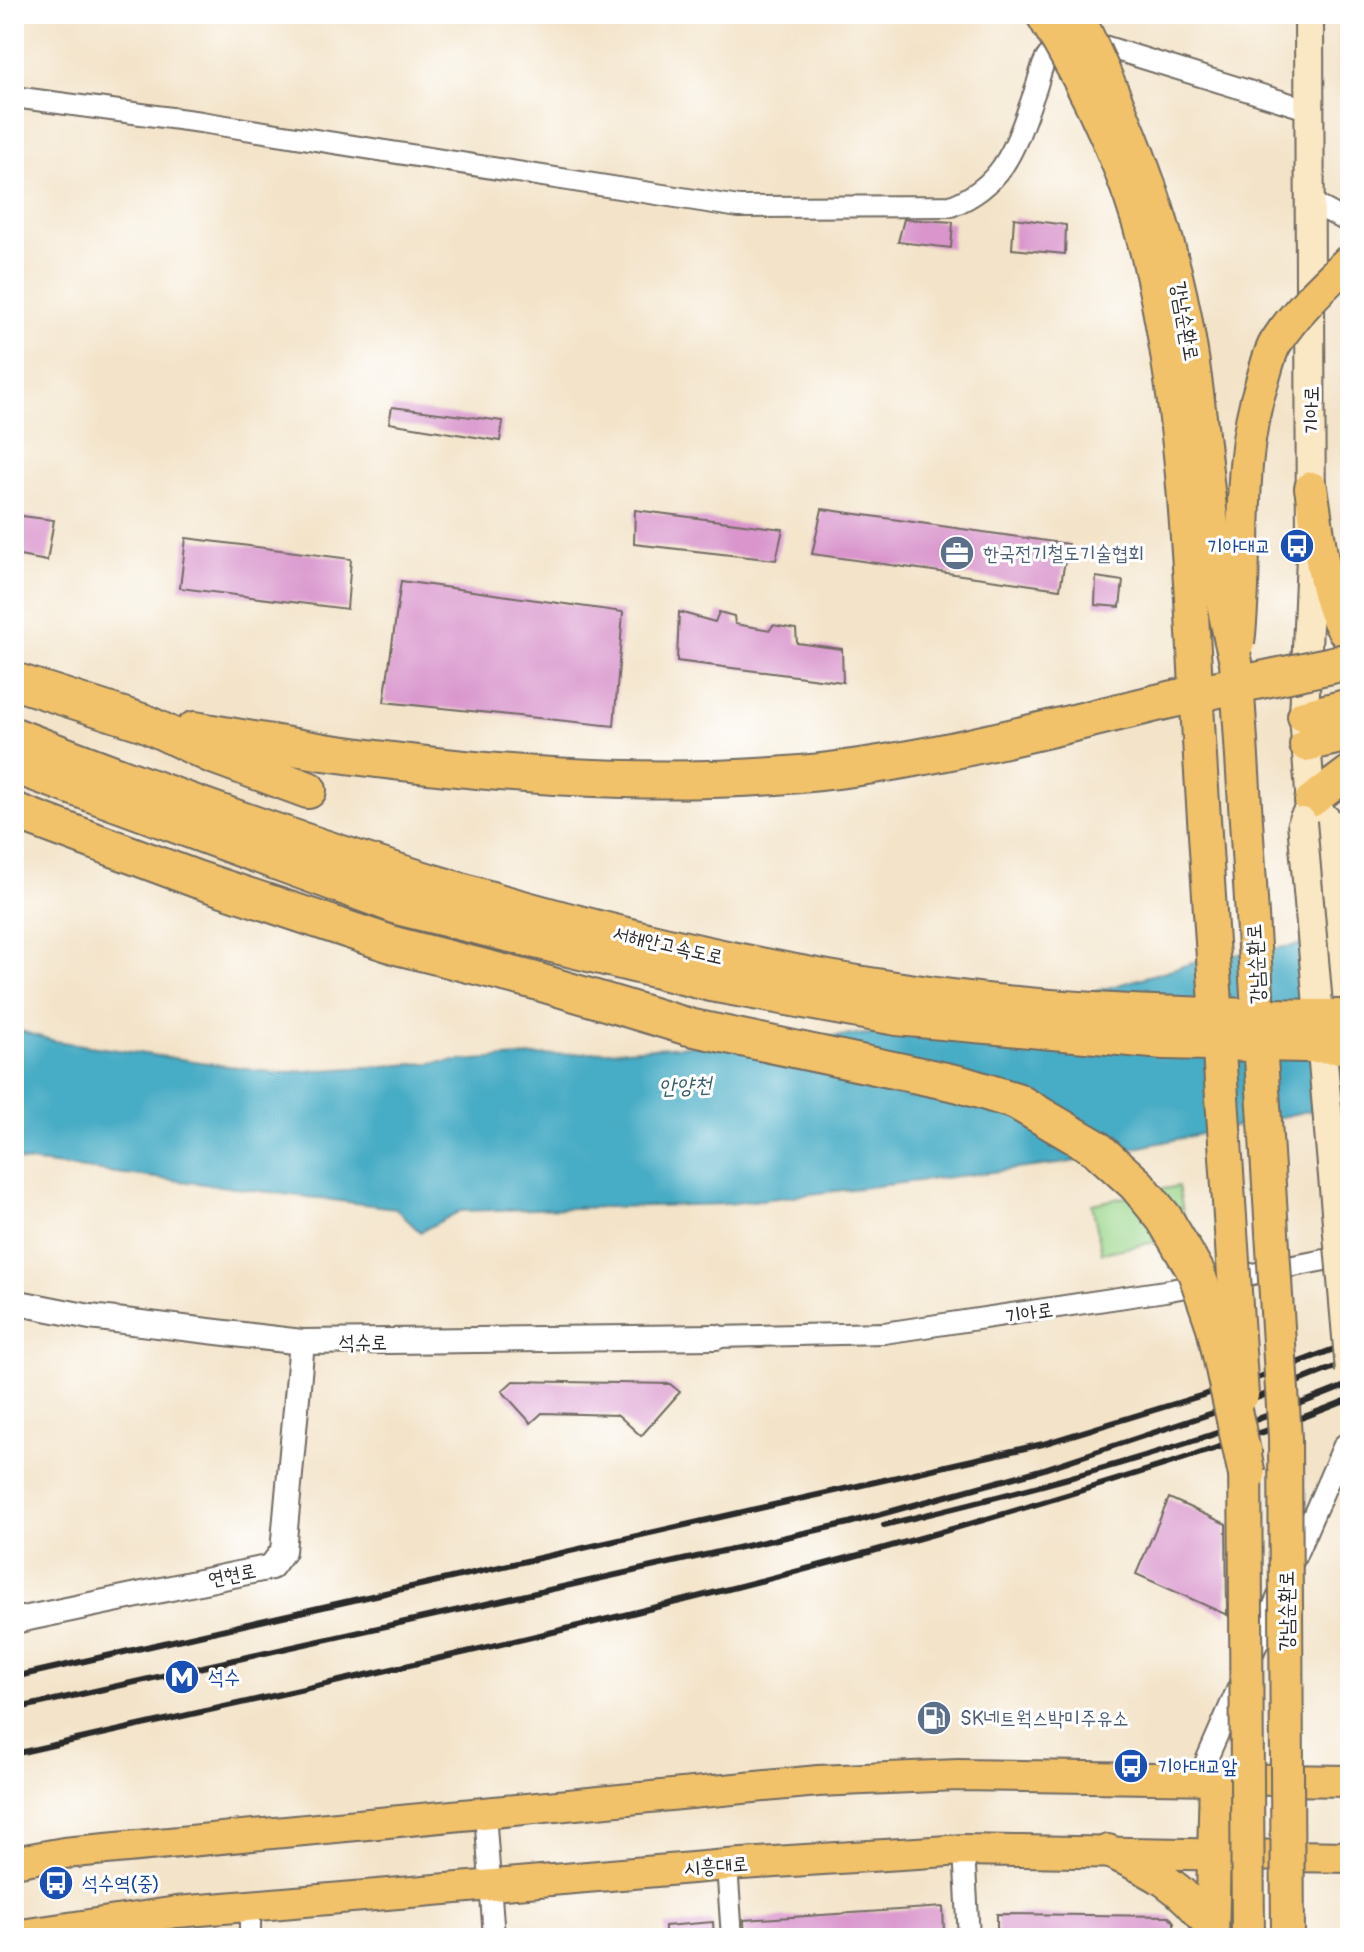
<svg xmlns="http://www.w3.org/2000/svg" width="1364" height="1952" viewBox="0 0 1364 1952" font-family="Pangolin,'Poor Story',sans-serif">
<rect width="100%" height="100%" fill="#fff"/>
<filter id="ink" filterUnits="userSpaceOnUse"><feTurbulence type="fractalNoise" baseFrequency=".0125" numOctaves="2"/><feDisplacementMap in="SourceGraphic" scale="16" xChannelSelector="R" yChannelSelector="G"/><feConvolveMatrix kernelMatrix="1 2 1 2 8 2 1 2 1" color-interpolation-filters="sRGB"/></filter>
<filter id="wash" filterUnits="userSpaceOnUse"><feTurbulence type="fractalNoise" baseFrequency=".006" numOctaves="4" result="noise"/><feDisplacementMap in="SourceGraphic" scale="32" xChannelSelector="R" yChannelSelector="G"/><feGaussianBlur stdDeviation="1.8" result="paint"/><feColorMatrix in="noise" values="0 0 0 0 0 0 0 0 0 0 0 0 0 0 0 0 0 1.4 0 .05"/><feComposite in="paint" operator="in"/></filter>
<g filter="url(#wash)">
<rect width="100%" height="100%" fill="#f3e3c8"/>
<!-- green -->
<polygon fill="#9ad68a" stroke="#62805a" stroke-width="2" points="1178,1186 1188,1235 1102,1253 1092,1204"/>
<!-- water -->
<polygon fill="#46acc5" stroke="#386c78" stroke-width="2" points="1350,937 1350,1102 1066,1163 727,1204 460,1211 420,1232 395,1208 14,1160 14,1029 55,1041 277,1073 973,1027 1207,959"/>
<g id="blocks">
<!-- building -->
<g fill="#d995cc">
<polygon points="1014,218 1066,225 1065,254 1012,249"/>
<polygon points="904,219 953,222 951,248 898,242"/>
<polygon points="392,407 503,421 500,441 389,423"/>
<polygon points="822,509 1068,544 1060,589 812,554"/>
<polygon points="635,510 783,529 776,560 634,544"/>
<polygon points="14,515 54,520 47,561 14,555"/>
<polygon points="186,538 351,559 347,609 180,588"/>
<polygon points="1096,577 1123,581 1120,607 1095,605"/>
<polygon points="401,581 623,612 614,726 384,702"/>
<polygon points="679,612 715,622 719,612 734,616 735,624 770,630 773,625 796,629 797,643 842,649 843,682 677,661"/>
<polygon points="513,1381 670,1384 680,1392 641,1436 618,1415 542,1413 531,1423 502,1391"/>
<polygon points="1169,1498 1226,1524 1227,1615 1136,1574"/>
<polygon points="943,1907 944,1931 836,1938 745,1938 744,1920"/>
<polygon points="997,1914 1169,1916 1174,1922 1174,1938 997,1938"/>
<polygon points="713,1922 714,1938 665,1938 665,1926"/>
</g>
</g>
</g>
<g filter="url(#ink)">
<use href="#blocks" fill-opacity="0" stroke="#716b62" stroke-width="2"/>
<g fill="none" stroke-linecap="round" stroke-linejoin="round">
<!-- minor casing -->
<g stroke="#716b62" stroke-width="24">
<g id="minor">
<path d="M14,97L201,122L739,207L951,206C1007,184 1016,143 1035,91C1039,81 1041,64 1048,56C1059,41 1078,43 1094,43L1310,110"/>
<polyline points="1311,202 1350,223"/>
<polyline points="716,1337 884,1333 1165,1291 1350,1255"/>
<polyline points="1199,1777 1344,1445 1350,1441"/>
<polyline points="485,1812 494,1938"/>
<polyline points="964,1850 969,1938"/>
<polyline points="727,1865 732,1938"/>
<polyline points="250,1938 250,1907"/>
</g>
</g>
<!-- tertiary casing -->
<g stroke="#716b62" stroke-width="28">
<g id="tertiary">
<polyline points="14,1302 90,1317 302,1342 716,1337"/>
<polyline points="14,1621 271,1567 283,1551 302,1342"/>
</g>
</g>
<!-- secondary casing -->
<g stroke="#716b62" stroke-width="32">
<g id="secondary">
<polyline points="1309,14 1311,557 1304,716 1311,805"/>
<polyline points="1303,820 1311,805 1327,820 1350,1039"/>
</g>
</g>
<!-- primary casing -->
<g stroke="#716b62" stroke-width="34">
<g id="primary">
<polyline points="14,1862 64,1853 818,1781 958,1775 1350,1781"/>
<polyline points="14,1936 177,1912 727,1865 964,1850 1350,1857"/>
</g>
</g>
<!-- trunk casing -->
<g stroke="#716b62" stroke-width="36">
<g id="trunk">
<path d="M1311,488C1318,526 1324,612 1350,638"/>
<polyline points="1304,716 1350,705"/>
<polyline points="1306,745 1350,735"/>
<polyline points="1311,801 1350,772"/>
<path d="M1108,1851C1155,1872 1181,1885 1212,1928"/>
<polyline points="1212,1938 1216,1777"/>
</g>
</g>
<!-- motorway casing -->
<g stroke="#716b62" stroke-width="40">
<g id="motorway">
<polyline points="14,681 145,723 210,754 308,790"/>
<polyline points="194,730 324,752"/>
</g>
</g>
<!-- minor -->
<use href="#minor" stroke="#fff" stroke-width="20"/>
<!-- tertiary -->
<use href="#tertiary" stroke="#fff" stroke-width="24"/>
<!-- secondary -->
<use href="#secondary" stroke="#fae7c3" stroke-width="28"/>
<!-- primary -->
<use href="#primary" stroke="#f2c26a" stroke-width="30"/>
<!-- trunk -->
<use href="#trunk" stroke="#f2c26a" stroke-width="32"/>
<!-- motorway -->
<use href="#motorway" stroke="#f2c26a" stroke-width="36"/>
<!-- rail -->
<g stroke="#2b2b2b" stroke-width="6">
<path d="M884,1525C1042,1487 1199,1446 1350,1384"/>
<polyline points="14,1677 1043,1444 1249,1381 1350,1343"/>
<polyline points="14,1709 849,1523 1044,1469 1249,1401 1350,1361"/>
<path d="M14,1754C353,1677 694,1607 1027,1507C1136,1474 1244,1442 1350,1399"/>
</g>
<!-- secondary-bridge casing -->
<g stroke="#716b62" stroke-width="32" stroke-linecap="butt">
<polyline id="secondary-bridge" points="1302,822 1350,1371"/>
</g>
<!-- trunk-bridge casing -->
<g stroke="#716b62" stroke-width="36" stroke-linecap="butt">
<g id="trunk-bridge">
<path d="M1042,14C1087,88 1126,169 1147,253C1189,426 1190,611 1202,788C1215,990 1228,1193 1242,1395"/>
<path d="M1077,14C1127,119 1170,223 1189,339C1208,446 1208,556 1236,662L1285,1438L1288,1938"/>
<path d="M1238,643C1249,555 1234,468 1262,382C1266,370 1269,353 1276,342C1296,311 1324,285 1350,260"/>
<polyline points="1245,1450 1248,1938"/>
</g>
</g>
<!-- motorway-bridge casing -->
<g stroke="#716b62" stroke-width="40" stroke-linecap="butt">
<g id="motorway-bridge">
<path d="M14,736C302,848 595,945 902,991C1050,1014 1201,1017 1350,1018"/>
<path d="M324,752C482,774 640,788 800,774C922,763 1042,730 1161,702C1224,687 1287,675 1350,661"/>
<polyline points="14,765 401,907 711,983 897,1017 1164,1041 1350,1045"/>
<polyline points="14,811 196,879 397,946 532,980 689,1027 960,1084 1016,1101 1096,1148 1137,1185 1164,1218 1196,1272 1215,1327 1247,1475"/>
</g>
</g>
<!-- secondary-bridge -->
<use href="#secondary-bridge" stroke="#fae7c3" stroke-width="28"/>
<!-- trunk-bridge -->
<use href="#trunk-bridge" stroke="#f2c26a" stroke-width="32"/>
<!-- motorway-bridge -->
<use href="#motorway-bridge" stroke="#f2c26a" stroke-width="36"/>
</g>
</g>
<!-- icons -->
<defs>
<g id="bus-disc" transform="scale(1.8)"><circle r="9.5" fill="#1a4fb4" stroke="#fff"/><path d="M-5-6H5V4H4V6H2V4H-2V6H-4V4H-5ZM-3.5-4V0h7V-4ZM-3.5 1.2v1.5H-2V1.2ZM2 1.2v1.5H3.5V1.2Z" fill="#fff"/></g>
<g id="office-disc" transform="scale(1.8)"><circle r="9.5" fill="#5c6f8a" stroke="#fff"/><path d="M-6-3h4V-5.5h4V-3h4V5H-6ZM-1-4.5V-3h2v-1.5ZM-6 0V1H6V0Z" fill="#fff"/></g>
<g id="metro-disc" transform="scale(1.8)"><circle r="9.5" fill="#1a4fb4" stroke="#fff"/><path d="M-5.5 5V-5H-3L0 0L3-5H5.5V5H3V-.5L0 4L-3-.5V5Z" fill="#fff"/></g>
<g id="fuel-disc" transform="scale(1.8)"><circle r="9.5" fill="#5c6f8a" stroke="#fff"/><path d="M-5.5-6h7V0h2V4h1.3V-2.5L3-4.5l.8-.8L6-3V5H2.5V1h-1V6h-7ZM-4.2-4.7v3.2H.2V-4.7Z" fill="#fff"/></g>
</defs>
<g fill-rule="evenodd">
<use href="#bus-disc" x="1297" y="546"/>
<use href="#office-disc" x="957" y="553"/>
<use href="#metro-disc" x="182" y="1677"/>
<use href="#fuel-disc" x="934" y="1718"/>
<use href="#bus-disc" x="1131" y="1766"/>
<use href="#bus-disc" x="56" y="1883"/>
</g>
<g text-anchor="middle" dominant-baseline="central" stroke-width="6" stroke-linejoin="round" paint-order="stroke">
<!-- street labels -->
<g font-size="20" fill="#2b2b2b" stroke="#fff">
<text transform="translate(1185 321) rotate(80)">강남순환로</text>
<text transform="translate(1311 410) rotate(-90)">기아로</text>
<text transform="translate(668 945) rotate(13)">서해안고속도로</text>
<text transform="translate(1256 964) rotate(-93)">강남순환로</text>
<text transform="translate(1029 1313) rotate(-9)">기아로</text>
<text x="363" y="1342">석수로</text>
<text transform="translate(232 1575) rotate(-11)">연현로</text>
<text transform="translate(1286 1611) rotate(-90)">강남순환로</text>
<text transform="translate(716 1866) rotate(-4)">시흥대로</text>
</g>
<!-- transit labels -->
<g font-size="20" fill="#164399" stroke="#fff" text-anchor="start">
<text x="1271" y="546" text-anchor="end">기아대교</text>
<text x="208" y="1677">석수</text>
<text x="1157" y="1766">기아대교앞</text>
<text x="82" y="1883">석수역(중)</text>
</g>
<!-- service labels -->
<g font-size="20" fill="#4e5e75" stroke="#fff" text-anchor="start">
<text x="983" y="553">한국전기철도기술협회</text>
<text x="960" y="1718">SK네트웍스박미주유소</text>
</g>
<!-- water labels -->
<g font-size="22" font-style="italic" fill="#365f69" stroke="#fff">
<text transform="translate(685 1086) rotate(-3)">안양천</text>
</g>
</g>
<!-- margin -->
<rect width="1364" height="1952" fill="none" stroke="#fff" stroke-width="48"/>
</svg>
